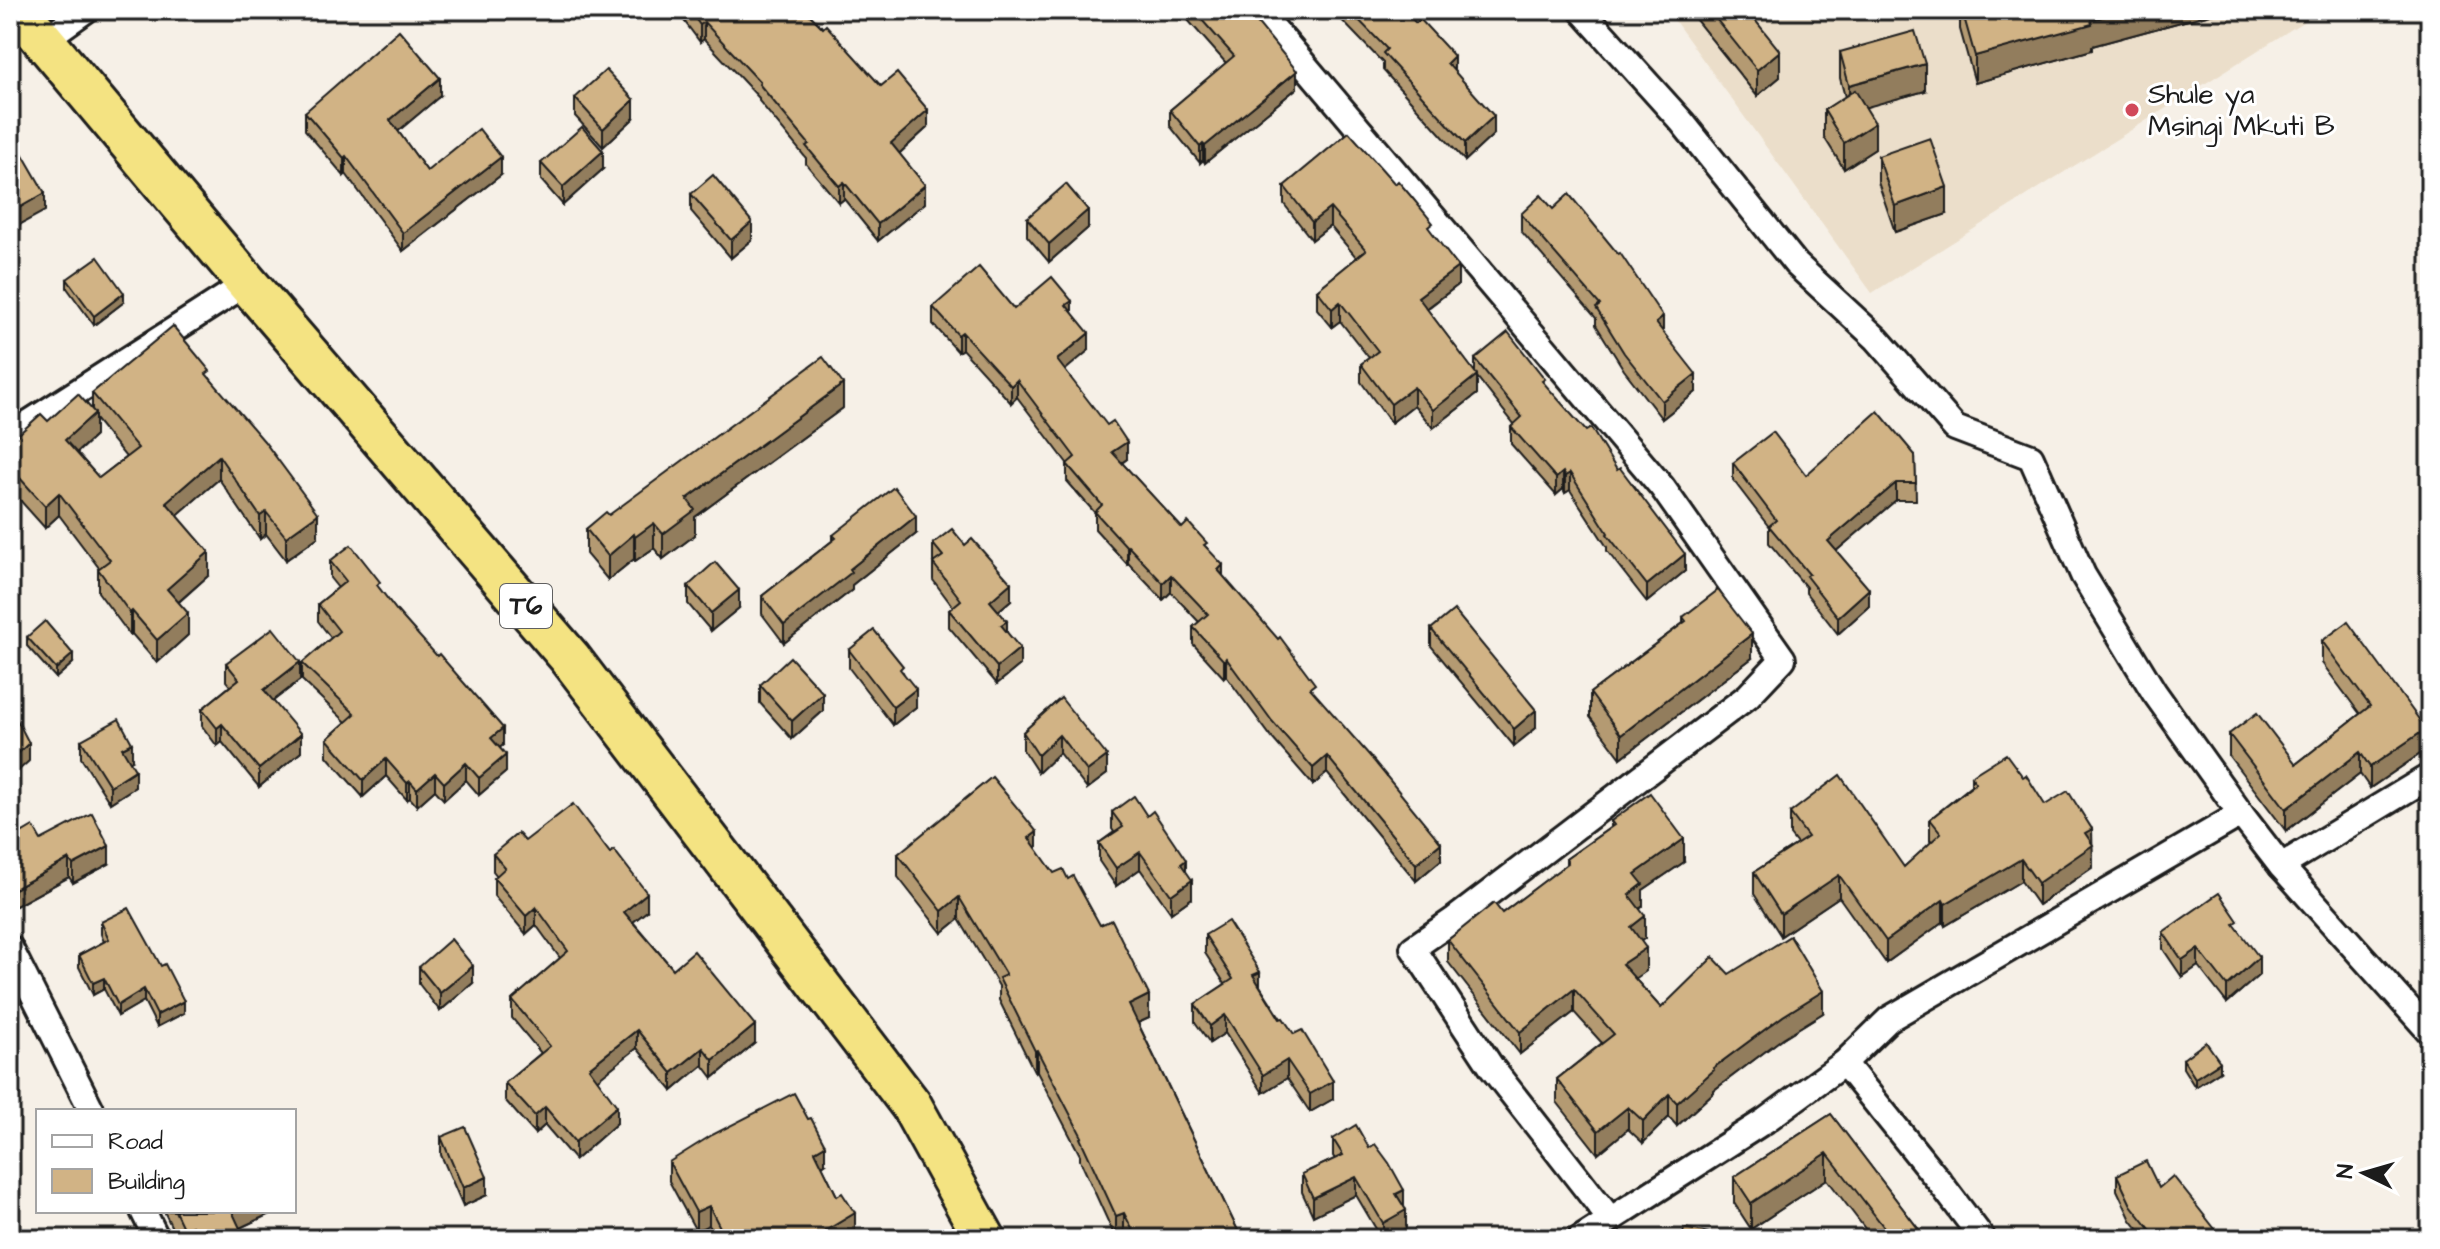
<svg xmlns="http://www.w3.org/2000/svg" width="2440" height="1249" viewBox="0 0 2440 1249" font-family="'Architects Daughter',sans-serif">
<rect width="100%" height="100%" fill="#f6f0e7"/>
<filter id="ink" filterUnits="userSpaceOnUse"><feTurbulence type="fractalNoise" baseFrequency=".0125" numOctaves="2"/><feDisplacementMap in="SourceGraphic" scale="16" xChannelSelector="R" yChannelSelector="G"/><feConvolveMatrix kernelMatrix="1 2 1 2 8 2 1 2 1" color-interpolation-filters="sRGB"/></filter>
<g filter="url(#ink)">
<!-- built -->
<polygon fill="#ebdeca" points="1667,10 2322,10 1872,293"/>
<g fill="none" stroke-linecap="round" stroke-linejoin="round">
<!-- minor casing -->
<g stroke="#1c1c1c" stroke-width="30">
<g id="minor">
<polyline points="1258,10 1662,487 1783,659 1748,696 1455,919 1413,948 1492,1068 1610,1219"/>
<polyline points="1581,10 1682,122 1796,264 1877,339 1955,428 2031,457 2083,575 2154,692 2241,814 2281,866 2430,776"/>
<polyline points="44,40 86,10"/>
<polyline points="10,435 247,283"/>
<polyline points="2281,866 2430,1032"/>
<polyline points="10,948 92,1111"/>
<polyline points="1844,1063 1939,1181 1983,1239"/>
<polyline points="143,1211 157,1239"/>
<polyline points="1580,1239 1766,1120 1844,1063 1889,1019 2241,814"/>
</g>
</g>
<!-- trunk casing -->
<g stroke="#1c1c1c" stroke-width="46">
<polyline id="trunk" points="18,10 247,283 570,658 911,1105 985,1239"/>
</g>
<!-- minor -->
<use href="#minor" stroke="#fff" stroke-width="24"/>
<!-- trunk -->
<use href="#trunk" stroke="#f4e382" stroke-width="40"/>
</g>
<!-- wall -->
<g fill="#b49a72" stroke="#1c1c1c" stroke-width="2" fill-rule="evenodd">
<polygon points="676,10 805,10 881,86 928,127 899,154 925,203 878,241 844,199 839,203 806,164 806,158 759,101 759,98 704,39 700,42"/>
<polygon points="1179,10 1247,10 1297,88 1205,163 1203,160 1200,163 1170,126 1170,110 1226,63"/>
<polygon points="1332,10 1403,10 1454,71 1494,134 1465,161 1383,70 1383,63"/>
<polygon points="1688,10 1747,10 1780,77 1757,96"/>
<polygon points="1960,10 2214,10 2214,13 2092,46 2092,50 1975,83 1960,29"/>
<polygon points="1840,52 1925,91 1865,107 1875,149 1844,169 1824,137 1824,110 1845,97 1840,78"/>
<polygon points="440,96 398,131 427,171 501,175 403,251 346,174 344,176 305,130 305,112"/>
<polygon points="575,98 634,118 603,147 575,116"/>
<polygon points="1878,156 1947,214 1895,232 1878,182"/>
<polygon points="541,163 603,169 563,205 541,180"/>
<polygon points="1284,186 1433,234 1458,285 1427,309 1475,373 1475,359 1545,385 1617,470 1685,571 1647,602 1607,551 1607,547 1570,490 1565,493 1563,489 1556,495 1511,444 1511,427 1514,424 1477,377 1477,394 1433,428 1414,405 1391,423 1361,382 1361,364 1369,358 1340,321 1332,327 1317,309 1317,290 1357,258 1330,226 1312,240 1284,204"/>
<polygon points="691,194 752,240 731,258 691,211"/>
<polygon points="1521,214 1663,333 1696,392 1662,419 1624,370 1596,325 1596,318 1521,231"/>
<polygon points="1027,218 1088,228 1049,262 1027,236"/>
<polygon points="67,279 124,302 94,325 67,288"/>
<polygon points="933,307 1014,309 1072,312 1089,350 1064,370 1127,459 1122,463 1182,528 1207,548 1223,576 1441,860 1416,881 1327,773 1313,785 1272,738 1226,676 1224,678 1193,644 1193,627 1199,622 1171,592 1163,600 1128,563 1127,564 1095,529 1095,513 1067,481 1067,463 1017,397 1011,403 962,349 958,352 933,324"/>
<path d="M210,378L318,537L286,560L266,534L260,539L219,479L177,515L209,575L179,602L188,635L157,663L132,634L130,635L98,592V569L99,568L59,515L45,528L10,489V442L92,410V393ZM95,419L126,457L99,478L77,453L95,436Z"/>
<polygon points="843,408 695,517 695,535 663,559 654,548 635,561 634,559 608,580 586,554 586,529 609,515"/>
<polygon points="1915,455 1916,500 1896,500 1836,551 1869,606 1838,634 1806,593 1806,587 1769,543 1769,527 1733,480 1733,463 1806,475"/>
<polygon points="916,534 852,585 852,590 784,643 762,614 762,596 833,540 833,535"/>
<polygon points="933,544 1011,600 998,611 1020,665 997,684 949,627 949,610 953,607 933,580"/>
<polygon points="330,561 380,590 503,745 499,748 506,772 479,795 466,780 444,800 435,790 417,806 410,798 407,800 386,776 363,797 327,756 327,739 346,722 302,680 302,663 331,638 318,621 318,604 338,588 330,578"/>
<polygon points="688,586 739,608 711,631 688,604"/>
<polygon points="1683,617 1752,658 1621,758 1590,717 1590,693 1683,623"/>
<polygon points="1431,629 1536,728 1514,746 1431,646"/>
<polygon points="27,637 73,663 56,678 27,646"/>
<polygon points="2322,641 2426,750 2370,788 2360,774 2286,831 2229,756 2229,734 2296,764 2360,714 2322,663"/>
<polygon points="849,650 903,672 916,707 893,725 849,668"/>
<polygon points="226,663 300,680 273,701 301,752 259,787 222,742 217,746 202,726 202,709 230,686 226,681"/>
<polygon points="760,685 823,711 792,739 760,703"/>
<polygon points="1061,698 1107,774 1087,789 1059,753 1038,773 1023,750 1023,732"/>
<polygon points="81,740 132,760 130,761 135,787 110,803 81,758"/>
<polygon points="1971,776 2023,777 2045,805 2092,843 2093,867 2038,905 2021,881 1945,926 1943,922 1886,963 1839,897 1781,936 1754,894 1754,872 1797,844 1790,835 1790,813 1904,867 1931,843 1930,841 1930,819 1971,786"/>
<polygon points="10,811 21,833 109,864 73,883 69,877 14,907 10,900"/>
<polygon points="1112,812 1186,872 1192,898 1171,913 1140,869 1116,886 1099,861 1099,843 1114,832 1112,829"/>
<polygon points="1611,821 1684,862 1643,890 1643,906 1640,909 1645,938 1641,941 1646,971 1635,979 1661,1008 1729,974 1823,1013 1783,1038 1714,1090 1714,1092 1677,1126 1669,1117 1643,1143 1628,1129 1598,1154 1557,1102 1557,1079 1602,1043 1574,1012 1520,1054 1448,962 1448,940 1502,913 1566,865 1566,859 1611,827"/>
<polygon points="525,841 647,911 633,922 673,969 755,1043 713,1078 703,1065 672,1091 637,1048 597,1079 617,1123 575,1160 545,1125 535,1134 505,1100 505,1083 541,1053 512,1018 512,1000 560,958 536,925 526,934 494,896 494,878 497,876 493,871 493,854"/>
<polygon points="1037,850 1149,1018 1138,1023 1242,1239 1126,1239 1124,1235 1116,1239 1080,1160 1080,1155 1037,1072 1035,1073 999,1000 999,986 959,919 942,933 898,877 898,854"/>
<polygon points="101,922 184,1013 157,1027 144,1001 118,1016 104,989 93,995 79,967 79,955 104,942 101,934"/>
<polygon points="2238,930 2259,975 2227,1003 2198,966 2182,977 2163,949 2163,932"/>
<polygon points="1205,935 1260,986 1333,1099 1310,1112 1287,1078 1263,1093 1225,1033 1210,1043 1195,1022 1195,1004 1225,984 1205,953"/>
<polygon points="419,967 473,983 440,1011 419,984"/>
<polygon points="2183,1059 2220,1071 2195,1087 2183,1068"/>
<polygon points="1831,1114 1926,1239 1873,1239 1827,1179 1751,1229 1734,1203 1734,1177"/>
<polygon points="441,1137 487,1195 463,1206 441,1155"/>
<polygon points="1333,1139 1404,1206 1406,1228 1387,1239 1382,1239 1356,1195 1313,1216 1302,1192 1302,1174 1335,1159 1333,1156"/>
<polygon points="669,1162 825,1164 822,1166 855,1232 844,1239 716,1239 709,1225 696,1231 669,1181"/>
<polygon points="2117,1175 2159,1188 2222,1239 2146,1239 2131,1220 2117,1190"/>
<polygon points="164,1211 276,1211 240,1228 246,1239 177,1239"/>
</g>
<!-- shaded-wall -->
<g fill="#927d5d" stroke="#1c1c1c" stroke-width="2">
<polygon points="2128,10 2214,10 2214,13 2092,46 2092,50 1975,83 1975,56 2091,20"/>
<polygon points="704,22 704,39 700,42 700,25"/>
<polygon points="1780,51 1780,77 1757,96 1757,70"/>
<polygon points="1454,56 1454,74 1447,63"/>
<polygon points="1925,64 1925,91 1849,112 1849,85"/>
<polygon points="1297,71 1297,88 1205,163 1205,146"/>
<polygon points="440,78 440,96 390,138 390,120"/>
<polygon points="634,100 634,118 603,147 603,129"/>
<polygon points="928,110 928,127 891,161 891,143"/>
<polygon points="1494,116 1494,134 1465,161 1465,143"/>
<polygon points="1875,123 1875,149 1844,169 1844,143"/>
<polygon points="1203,144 1203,160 1200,163 1200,147"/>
<polygon points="603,151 603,169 563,205 563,187"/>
<polygon points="346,156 346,174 344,176 344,158"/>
<polygon points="501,157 501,175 403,251 403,233"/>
<polygon points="844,182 844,199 839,203 839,186"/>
<polygon points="925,185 925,203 878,241 878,224"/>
<polygon points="1947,187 1947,214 1895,232 1895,206"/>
<polygon points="45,193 45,211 10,230 10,213"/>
<polygon points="1330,208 1330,226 1312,240 1312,222"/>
<polygon points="1088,210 1088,228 1049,262 1049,244"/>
<polygon points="752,222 752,240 731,258 731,240"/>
<polygon points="1458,267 1458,285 1418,315 1418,297"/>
<polygon points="124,293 124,302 94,325 94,316"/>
<polygon points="1072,301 1072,318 1066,305"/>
<polygon points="1340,302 1340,321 1332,327 1332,309"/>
<polygon points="1663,317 1663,334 1656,323"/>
<polygon points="962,332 962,349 958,352 958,335"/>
<polygon points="1089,333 1089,350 1057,377 1057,360"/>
<polygon points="1696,374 1696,392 1662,419 1662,401"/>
<polygon points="1477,375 1477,394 1433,428 1433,410"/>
<polygon points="1017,380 1017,397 1011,403 1011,386"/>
<polygon points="843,384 843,408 695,517 695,535 663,559 663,534 687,499"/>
<polygon points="1414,387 1414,405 1391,423 1391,404"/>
<polygon points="95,413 95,436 65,463 65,440"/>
<polygon points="1127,442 1127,459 1112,469 1112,452"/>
<polygon points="219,456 219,479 166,525 166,502"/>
<polygon points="1563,472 1563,489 1556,495 1556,478"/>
<polygon points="1570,473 1570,490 1565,493 1565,476"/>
<polygon points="1896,483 1896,500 1828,558 1828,541"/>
<polygon points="59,493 59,515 45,528 45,506"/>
<polygon points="266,512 266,534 260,539 260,516"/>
<polygon points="318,514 318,537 286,560 286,537"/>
<polygon points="916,516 916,534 852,585 852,590 784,643 784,625 850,569"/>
<polygon points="654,523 654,548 635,561 635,537"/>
<polygon points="634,534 634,559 608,580 608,556"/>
<polygon points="1128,546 1128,563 1127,564 1127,547"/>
<polygon points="209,552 209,575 167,612 167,589"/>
<polygon points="1685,554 1685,571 1647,602 1647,585"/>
<polygon points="1223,565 1223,582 1218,570"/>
<polygon points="1171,575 1171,592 1163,600 1163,583"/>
<polygon points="1011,583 1011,600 990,618 990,601"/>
<polygon points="1869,589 1869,606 1838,634 1838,617"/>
<polygon points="739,590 739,608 711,631 711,613"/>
<polygon points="132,611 132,634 130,635 130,613"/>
<polygon points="188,613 188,635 157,663 157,640"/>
<polygon points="1007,621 1007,638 1001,625"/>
<polygon points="1752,634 1752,658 1621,758 1621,735"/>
<polygon points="1020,648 1020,665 997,684 997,667"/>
<polygon points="73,654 73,663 56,678 56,669"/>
<polygon points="1226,658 1226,676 1224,678 1224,661"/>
<polygon points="300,662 300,680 264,708 264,690"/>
<polygon points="916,689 916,707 893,725 893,707"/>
<polygon points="823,693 823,711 792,739 792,721"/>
<polygon points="1536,710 1536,728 1514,746 1514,729"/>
<polygon points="222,724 222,742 217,746 217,728"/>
<polygon points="503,728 503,745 491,755 491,738"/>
<polygon points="2426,729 2426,750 2370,788 2370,767"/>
<polygon points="301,734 301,752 259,787 259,769"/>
<polygon points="1059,735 1059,753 1038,773 1038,755"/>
<polygon points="29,743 29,761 10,778 10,761"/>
<polygon points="132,743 132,760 122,766 122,748"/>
<polygon points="2360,752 2360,774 2286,831 2286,809"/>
<polygon points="506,755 506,772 479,795 479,778"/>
<polygon points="1107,756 1107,774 1087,789 1087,771"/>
<polygon points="1327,756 1327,773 1313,785 1313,768"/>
<polygon points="386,759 386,776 363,797 363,780"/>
<polygon points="466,763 466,780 444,800 444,783"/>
<polygon points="135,770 135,787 110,803 110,786"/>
<polygon points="435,773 435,790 417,806 417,789"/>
<polygon points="410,781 410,798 407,800 407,783"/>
<polygon points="2092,829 2093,867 2038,905 2038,883 2085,833"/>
<polygon points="1037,832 1037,854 1029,838"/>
<polygon points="1684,839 1684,862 1643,890 1643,906 1629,917 1629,895 1635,874"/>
<polygon points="1441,843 1441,860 1416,881 1416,864"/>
<polygon points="109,846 109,864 73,883 73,865"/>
<polygon points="1140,852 1140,869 1116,886 1116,868"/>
<polygon points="69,859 69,877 14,907 14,889"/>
<polygon points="2021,859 2021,881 1945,926 1945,904"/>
<polygon points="1186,860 1186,878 1181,864"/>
<polygon points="1839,875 1839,897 1781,936 1781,914"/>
<polygon points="1192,880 1192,898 1171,913 1171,895"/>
<polygon points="647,893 647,911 624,929 624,912"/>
<polygon points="959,897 959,919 942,933 942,911"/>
<polygon points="1943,900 1943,922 1886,963 1886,941"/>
<polygon points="536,907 536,925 526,934 526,916"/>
<polygon points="1645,916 1645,938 1631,949 1631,927"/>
<polygon points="1646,948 1646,971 1622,987 1622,964"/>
<polygon points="2198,949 2198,966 2182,977 2182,960"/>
<polygon points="2259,957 2259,975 2227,1003 2227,986"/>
<polygon points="473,966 473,983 440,1011 440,993"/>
<polygon points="1260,972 1260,989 1253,975"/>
<polygon points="104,978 104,989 93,995 93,983"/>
<polygon points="144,989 144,1001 118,1016 118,1005"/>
<polygon points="1574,989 1574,1012 1520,1054 1520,1032"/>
<polygon points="1823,991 1823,1013 1783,1038 1714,1090 1714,1092 1677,1126 1677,1103 1713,1068 1783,1016"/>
<polygon points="1149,995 1149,1018 1129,1027 1129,1005"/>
<polygon points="184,1001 184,1013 157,1027 157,1015"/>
<polygon points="1225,1015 1225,1033 1210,1043 1210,1026"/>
<polygon points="755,1025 755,1043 713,1078 713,1060"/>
<polygon points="637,1030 637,1048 589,1086 589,1068"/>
<polygon points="703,1048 703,1065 672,1091 672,1073"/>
<polygon points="1037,1050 1037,1072 1035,1073 1035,1051"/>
<polygon points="1287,1060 1287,1078 1263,1093 1263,1075"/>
<polygon points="2220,1062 2220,1071 2195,1087 2195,1078"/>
<polygon points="1333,1081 1333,1099 1310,1112 1310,1094"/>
<polygon points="1669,1094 1669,1117 1643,1143 1643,1121"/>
<polygon points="617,1106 617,1123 575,1160 575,1142"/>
<polygon points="545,1107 545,1125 535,1134 535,1116"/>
<polygon points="1628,1107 1628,1129 1598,1154 1598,1131"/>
<polygon points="825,1145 825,1164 815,1170 815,1151"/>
<polygon points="1827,1153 1827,1179 1751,1229 1751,1203"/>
<polygon points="487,1177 487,1195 463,1206 463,1188"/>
<polygon points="1356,1177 1356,1195 1313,1216 1313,1198"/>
<polygon points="1404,1190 1404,1208 1396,1194"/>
<polygon points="709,1206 709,1225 696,1231 696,1212"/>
<polygon points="1406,1210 1406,1228 1387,1239 1383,1239 1383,1223"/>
<polygon points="231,1211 276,1211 231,1232"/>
<polygon points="855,1213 855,1232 844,1239 822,1239 822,1233"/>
<polygon points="1124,1213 1124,1235 1116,1239 1116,1216"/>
<polygon points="192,1226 192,1239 184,1239 184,1230"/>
</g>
<!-- building -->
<g fill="#d1b385" stroke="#1c1c1c" stroke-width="2">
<polygon points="689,10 805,10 823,28 826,25 881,86 897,73 928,110 891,143 925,185 878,224 844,182 839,186 806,146 809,144 759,84 760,82 704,22 700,25"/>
<polygon points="1193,10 1247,10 1297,71 1205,146 1203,144 1200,147 1170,110 1234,56"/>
<polygon points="1349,10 1403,10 1416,23 1420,19 1454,56 1447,63 1494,116 1465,143 1383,53 1387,49"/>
<polygon points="1709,10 1747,10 1780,51 1757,70"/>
<polygon points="1962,10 2128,10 2091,20 2092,24 1975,56"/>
<polygon points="399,30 440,78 390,120 427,171 479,129 501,157 403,233 346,156 344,158 305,112"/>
<polygon points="1915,31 1925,64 1849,85 1840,52"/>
<polygon points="606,70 634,100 603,129 575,98"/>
<polygon points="1855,90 1875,123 1844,143 1824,110"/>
<polygon points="582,127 603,151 563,187 541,163"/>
<polygon points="1349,132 1395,184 1398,181 1410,195 1433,223 1428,227 1458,267 1418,297 1477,375 1433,410 1414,387 1391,404 1361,364 1378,351 1340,302 1332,309 1317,290 1366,250 1330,208 1312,222 1284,186"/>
<polygon points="1930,138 1947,187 1895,206 1878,156"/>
<polygon points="22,153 45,193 10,213 10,160"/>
<polygon points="713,175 752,222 731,240 691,194"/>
<polygon points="1066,184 1088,210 1049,244 1027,218"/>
<polygon points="1569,194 1618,254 1620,253 1663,317 1656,323 1696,374 1662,401 1624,353 1596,308 1600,305 1521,214 1541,195 1553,209"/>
<polygon points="98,257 124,293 94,316 67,279"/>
<polygon points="979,267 1014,309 1052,277 1072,301 1066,305 1089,333 1057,360 1107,425 1113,421 1127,442 1112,452 1182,528 1188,522 1207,543 1204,545 1223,565 1218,570 1278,639 1280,637 1315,684 1310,688 1370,756 1441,843 1416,864 1327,756 1313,768 1272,721 1226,658 1224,661 1193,627 1208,614 1171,575 1163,583 1128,546 1127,547 1095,512 1102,505 1067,464 1075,457 1017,380 1011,386 962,332 958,335 933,307"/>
<polygon points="173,326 210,371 206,374 264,441 318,514 286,537 266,512 260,516 219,456 166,502 209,552 167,589 188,613 157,640 132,611 130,613 98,569 110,560 59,493 45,506 10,467 10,442 41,414 48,421 78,394 95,413 65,440 99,478 138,448 92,393"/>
<polygon points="1508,332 1545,379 1542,381 1586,431 1591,428 1617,470 1620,468 1685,554 1647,585 1607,534 1608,533 1570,473 1565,476 1563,472 1556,478 1511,427 1522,417 1475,359"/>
<polygon points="823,357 843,384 687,499 695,510 663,534 654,523 635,537 634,534 608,556 586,529 606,512 609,515"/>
<polygon points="1878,411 1915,455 1916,483 1896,483 1828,541 1869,589 1838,617 1806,576 1809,574 1769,526 1776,520 1733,463 1773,432 1806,475"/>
<polygon points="894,487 916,516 850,569 852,572 784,625 762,596 836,538 833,535"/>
<polygon points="952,529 965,545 972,539 1011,583 990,601 1007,621 1001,625 1020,648 997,667 949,610 961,600 933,563 943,556 933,544"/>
<polygon points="351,545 380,582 377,585 397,611 437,656 439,654 503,728 491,738 506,755 479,778 466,763 444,783 435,773 417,789 410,781 407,783 386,759 363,780 327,739 355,714 302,663 339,631 318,604 346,581 330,561"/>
<polygon points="715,562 739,590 711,613 688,586"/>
<polygon points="1718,590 1752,634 1621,735 1590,693 1686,621 1683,617"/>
<polygon points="1454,610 1536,710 1514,729 1431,629"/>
<polygon points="45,621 73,654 56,669 27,637"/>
<polygon points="2348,622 2426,729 2370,767 2360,752 2286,809 2229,734 2257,713 2296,764 2370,706 2322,641"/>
<polygon points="273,628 300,662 264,690 301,734 259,769 222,724 217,728 202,709 239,679 226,663"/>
<polygon points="874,630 903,666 900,669 916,689 893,707 849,650"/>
<polygon points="790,657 823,693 792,721 760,685"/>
<polygon points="1061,698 1107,756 1087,771 1059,735 1038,755 1023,732"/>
<polygon points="13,712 29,743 10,761 10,713"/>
<polygon points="119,719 132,743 122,748 135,770 110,786 81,740"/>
<polygon points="2006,754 2023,777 2026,775 2045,805 2068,791 2092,829 2085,833 2093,845 2038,883 2021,859 1945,904 1943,900 1886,941 1839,875 1781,914 1754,872 1808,837 1790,813 1840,775 1904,867 1941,833 1930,819 1976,783 1971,776"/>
<polygon points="992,777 1037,832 1029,838 1054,873 1063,869 1068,879 1073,876 1100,925 1112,920 1149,995 1129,1005 1242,1239 1137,1239 1124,1213 1116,1216 1080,1138 1082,1137 1037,1050 1035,1051 999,978 1006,975 959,897 942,911 898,854"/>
<polygon points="1650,793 1684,839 1635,874 1643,884 1629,895 1645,916 1631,927 1646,948 1622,964 1661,1008 1713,957 1729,974 1790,936 1823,991 1783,1016 1713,1068 1714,1070 1677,1103 1669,1094 1643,1121 1628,1107 1598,1131 1557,1079 1614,1034 1574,989 1520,1032 1448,940 1494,903 1502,913 1568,863 1566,859 1614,825 1611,821"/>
<polygon points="1134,796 1147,816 1153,811 1186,860 1181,864 1192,880 1171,895 1140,852 1116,868 1099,843 1123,827 1112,812"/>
<polygon points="573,804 610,853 614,850 647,893 624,912 673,969 694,951 755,1025 713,1060 703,1048 672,1073 637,1030 589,1068 617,1106 575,1142 545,1107 535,1116 505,1083 550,1046 512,1000 568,951 536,907 526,916 494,878 505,868 493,854 518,833 525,841"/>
<polygon points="10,811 21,833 33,826 41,840 92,813 109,846 73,865 69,859 14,889 10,882"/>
<polygon points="2219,893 2238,921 2234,924 2259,957 2227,986 2198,949 2182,960 2163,932"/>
<polygon points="129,908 161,966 165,964 184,1001 157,1015 144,989 118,1005 104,978 93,983 79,955 109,939 101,922"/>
<polygon points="1228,921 1260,972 1253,975 1280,1019 1283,1018 1294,1034 1302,1030 1333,1081 1310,1094 1287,1060 1263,1075 1225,1015 1210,1026 1195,1004 1233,979 1205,935"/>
<polygon points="451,939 473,966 440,993 419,967"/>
<polygon points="2206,1042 2220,1062 2195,1078 2183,1059"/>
<polygon points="794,1093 808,1119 811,1118 825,1145 815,1151 837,1196 842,1193 855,1213 822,1233 825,1239 726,1239 709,1206 696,1212 669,1162 712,1135"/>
<polygon points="1831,1114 1926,1239 1893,1239 1827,1153 1751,1203 1734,1177"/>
<polygon points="1356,1125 1369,1148 1375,1144 1389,1163 1404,1190 1396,1194 1406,1210 1383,1223 1356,1177 1313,1198 1302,1174 1343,1155 1333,1139"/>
<polygon points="465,1127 487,1177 463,1188 441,1137"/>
<polygon points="2146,1161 2159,1188 2173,1176 2222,1238 2158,1239 2131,1205 2117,1175"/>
<polygon points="175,1211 232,1211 245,1239 198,1239 192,1226 184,1230"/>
<polygon points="1684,1228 1739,1239 1682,1239"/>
</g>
</g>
<!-- markers -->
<circle fill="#d1495b" stroke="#fff" stroke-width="3" cx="2132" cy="110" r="8"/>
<g text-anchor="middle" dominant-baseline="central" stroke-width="6" stroke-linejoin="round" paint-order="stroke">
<!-- shield labels -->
<rect fill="#fff" stroke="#606060" stroke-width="2" x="500" y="584" width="52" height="44" rx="6"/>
<g font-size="26" font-weight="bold" fill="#1c1c1c">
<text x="526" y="606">T6</text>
</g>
<!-- poi labels -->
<g font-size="28" fill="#1c1c1c" stroke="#fff" text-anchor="start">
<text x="2148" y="94">Shule ya<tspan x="2148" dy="32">Msingi Mkuti B</tspan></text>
</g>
</g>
<!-- margin -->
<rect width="2440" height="1249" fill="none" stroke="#fff" stroke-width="40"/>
<rect x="20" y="20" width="2400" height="1209" fill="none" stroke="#1c1c1c" stroke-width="3" filter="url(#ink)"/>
<!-- legend -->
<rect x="36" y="1109" width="260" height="104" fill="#ffffff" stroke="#a4a4a4" stroke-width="2"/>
<rect x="52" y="1135" width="40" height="12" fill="#ffffff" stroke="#a4a4a4" stroke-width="2"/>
<text x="108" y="1149" font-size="24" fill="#1c1c1c">Road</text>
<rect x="52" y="1169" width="40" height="24" fill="#d1b385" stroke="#a4a4a4" stroke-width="2"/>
<text x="108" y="1189" font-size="24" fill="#1c1c1c">Building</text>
<!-- north arrow -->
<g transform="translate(2364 1173) rotate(275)" stroke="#ffffff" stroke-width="6" paint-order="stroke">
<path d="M0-6L14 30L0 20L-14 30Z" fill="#1c1c1c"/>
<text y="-12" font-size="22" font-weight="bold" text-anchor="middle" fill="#1c1c1c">N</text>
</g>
</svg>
